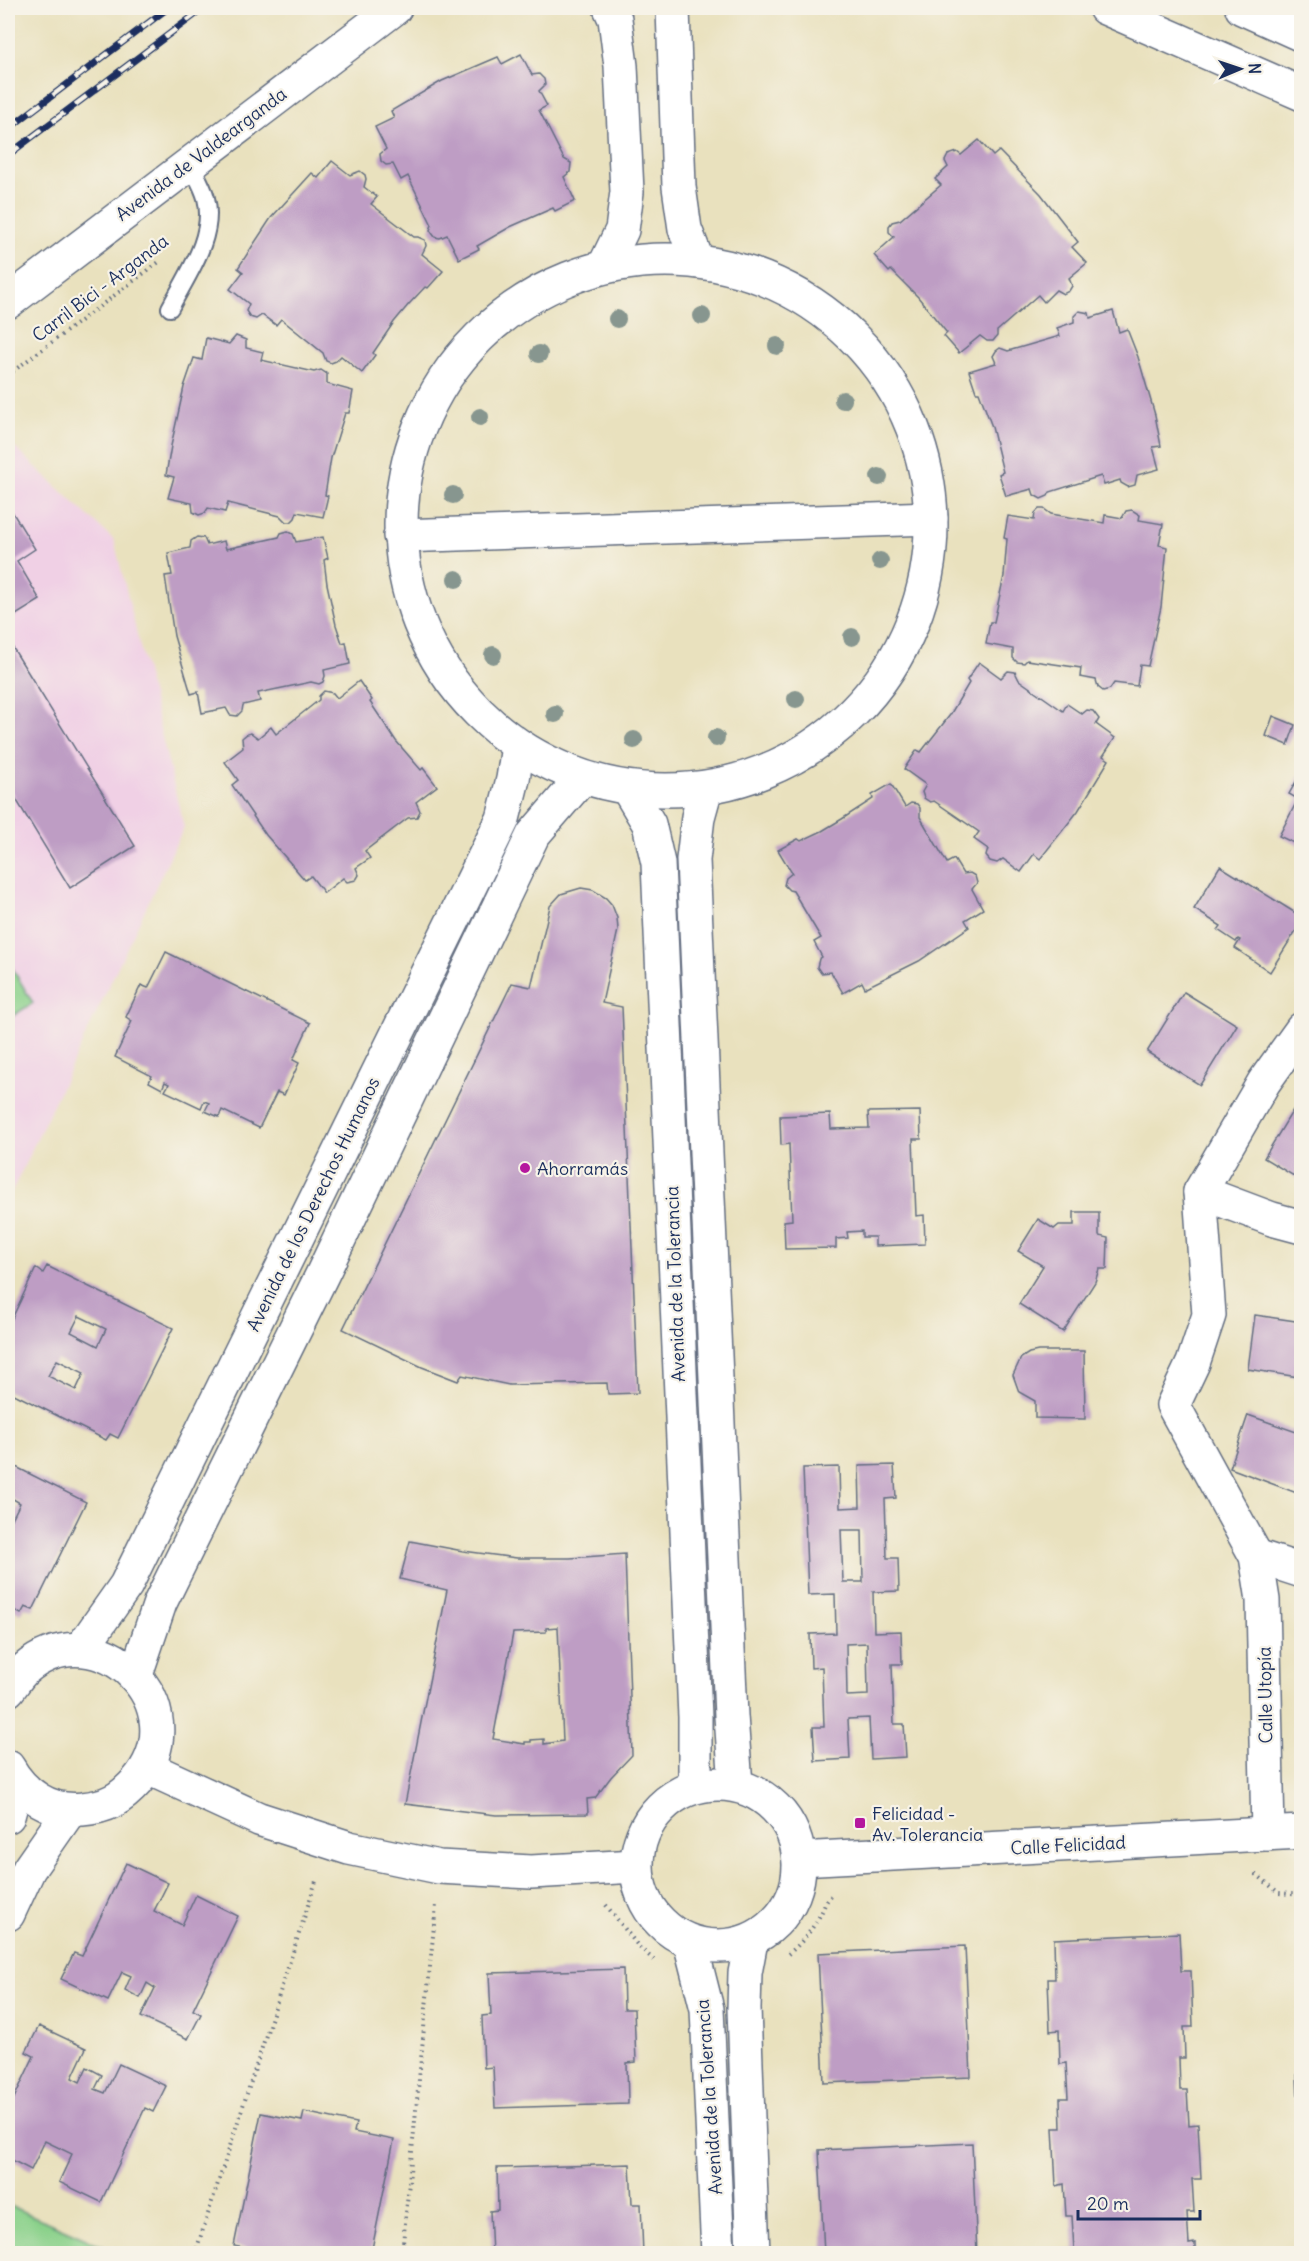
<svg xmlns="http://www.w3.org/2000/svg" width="1309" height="2261" viewBox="0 0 1309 2261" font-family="Delius,sans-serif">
<rect width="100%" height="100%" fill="#f7f3e8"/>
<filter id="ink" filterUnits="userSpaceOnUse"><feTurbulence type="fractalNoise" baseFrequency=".0167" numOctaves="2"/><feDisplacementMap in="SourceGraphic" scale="12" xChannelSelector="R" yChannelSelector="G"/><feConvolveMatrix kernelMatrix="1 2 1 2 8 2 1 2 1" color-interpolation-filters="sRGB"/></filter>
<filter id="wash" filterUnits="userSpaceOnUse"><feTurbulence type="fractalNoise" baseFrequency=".008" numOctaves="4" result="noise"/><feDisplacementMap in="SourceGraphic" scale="24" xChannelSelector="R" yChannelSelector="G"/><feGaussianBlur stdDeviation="1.35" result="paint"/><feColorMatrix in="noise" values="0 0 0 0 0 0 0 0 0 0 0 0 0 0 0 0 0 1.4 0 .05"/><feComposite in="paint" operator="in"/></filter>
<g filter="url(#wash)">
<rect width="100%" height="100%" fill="#e9e1be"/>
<!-- built -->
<polygon fill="#f0d0e5" points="8,441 114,540 184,827 8,1200"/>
<!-- green -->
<g fill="#8bd18b" stroke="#538074" stroke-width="1.5">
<polygon points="8,961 33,1003 8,1019"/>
<polygon points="8,2205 118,2253 8,2253"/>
</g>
<g id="blocks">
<!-- building -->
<g fill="#be9dc4" fill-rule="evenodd">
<polygon points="521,54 532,75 539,74 544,79 545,85 539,91 547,106 539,110 564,159 571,163 570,172 564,177 575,201 555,211 553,208 510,227 477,246 479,249 459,259 447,235 440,238 435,237 432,233 430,230 432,225 408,176 401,180 393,164 386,165 381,161 380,154 386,149 375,127 394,118 391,111 442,81 498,57 502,64"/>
<polygon points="979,140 993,156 999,151 1041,194 1078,242 1072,247 1087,263 1069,278 1072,286 1069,291 1063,294 1056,290 1044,302 1038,295 997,331 997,336 993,341 987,341 980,336 959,353 944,336 947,333 918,297 891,270 889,272 874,255 894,237 889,232 889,226 892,222 900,220 941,185 935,179 948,167 945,161 948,155 957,152 961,155"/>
<polygon points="332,161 350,175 360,171 365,175 366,179 364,187 377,197 371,204 414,237 418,237 425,240 426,246 422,254 443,271 428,288 425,287 409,304 394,322 373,353 375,355 362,373 341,356 336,361 331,363 326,361 323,353 281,319 276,325 262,315 256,319 250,317 246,311 249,304 230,289 243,272 238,268 271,218 312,173 318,178"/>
<polygon points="1079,311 1089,313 1090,318 1113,311 1119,332 1127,329 1138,357 1155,415 1161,446 1153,447 1159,469 1137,475 1135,485 1128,487 1121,483 1120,480 1104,485 1101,476 1050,492 1048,496 1041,499 1034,495 1032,489 1006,496 999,474 1003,472 992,427 979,392 976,392 969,371 996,363 993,356 996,351 1000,348 1008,351 1060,336 1057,328 1074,322 1074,316"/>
<polygon points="236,336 246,340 246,348 263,352 261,360 314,372 321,370 327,374 327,384 353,391 349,413 345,413 331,458 325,495 328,496 323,517 297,512 295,518 291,522 286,522 280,516 228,503 225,512 208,508 205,513 199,515 193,512 192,503 168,498 174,477 166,475 171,446 184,387 194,358 202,360 206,338 229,344"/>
<polygon points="8,505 35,549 17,561 40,600 8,620"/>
<polygon points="1039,509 1044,509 1051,514 1104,523 1105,515 1122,518 1126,511 1132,510 1140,515 1139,520 1163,524 1159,545 1167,547 1161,607 1148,666 1140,665 1137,686 1114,683 1110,689 1103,691 1098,687 1096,680 1080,677 1081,668 1027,660 1024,663 1017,662 1013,658 1013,649 986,644 990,622 994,622 1004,576 1007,539 1004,538 1008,516 1034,520 1035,513"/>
<polygon points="288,531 293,534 296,542 323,537 328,558 324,560 327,584 336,625 342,643 346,642 350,664 324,670 325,676 323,682 319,684 311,682 258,693 260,701 243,705 242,711 237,716 230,715 226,708 202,713 198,692 191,694 174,636 165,576 172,575 168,553 190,548 191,541 197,537 204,538 207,545 224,541 226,549 279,537 281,533"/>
<polygon points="8,640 135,846 70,888 8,786"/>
<polygon points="979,662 1001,678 1008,671 1015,672 1019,680 1063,711 1067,704 1082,714 1087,710 1093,711 1099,719 1096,724 1115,738 1103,756 1109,760 1078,811 1040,859 1034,854 1021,872 1003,859 997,863 990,861 986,856 988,849 974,839 979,832 934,801 930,802 924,798 922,792 926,785 904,769 917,750 921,752 950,715 969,683 967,680"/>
<polygon points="359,681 372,700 370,702 396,741 421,770 423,768 437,786 416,802 420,811 417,817 408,818 365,851 370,858 356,868 359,875 356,880 347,882 343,878 324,893 311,876 305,880 266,835 232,785 238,780 225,762 243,748 242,738 247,734 251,733 258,738 271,727 276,734 319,700 319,696 324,691 333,693 337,698"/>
<polygon points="1273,716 1295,725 1288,745 1266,736"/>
<polygon points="1302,771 1302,847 1279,836 1298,799 1289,794"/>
<polygon points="891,784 905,807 911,803 917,804 920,808 920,817 947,863 954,859 963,874 970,873 975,876 977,883 972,889 983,909 965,920 969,927 919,961 865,988 862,982 843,993 831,972 821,973 817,967 819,959 822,957 814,942 821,938 793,891 789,890 784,885 786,878 792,873 778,850 798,839 801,841 822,831 842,819 873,799 872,795"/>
<polygon points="1220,866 1302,917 1302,921 1270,972 1235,948 1240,940 1238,939 1236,942 1218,930 1221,926 1194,909"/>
<polygon points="581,888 593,890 606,898 612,905 617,918 618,930 602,1003 622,1007 638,1393 608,1394 607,1383 509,1385 462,1375 458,1381 422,1367 343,1329 512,983 531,987 550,906 561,894"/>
<polygon points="166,952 310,1023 293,1060 299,1063 284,1095 277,1092 259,1128 222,1110 219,1117 205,1111 209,1103 204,1101 201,1108 165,1091 169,1084 165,1082 162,1089 149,1082 152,1076 115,1057 132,1021 126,1017 141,985 148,988"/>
<polygon points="1184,992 1237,1025 1200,1085 1147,1052"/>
<polygon points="1293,1110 1302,1115 1302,1181 1264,1158"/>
<polygon points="920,1111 921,1139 913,1139 916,1216 924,1215 925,1244 875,1246 875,1237 862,1237 862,1231 847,1232 848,1238 836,1239 836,1248 785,1249 784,1221 792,1220 789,1144 781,1145 780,1116 830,1114 831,1129 869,1128 868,1112"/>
<polygon points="1074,1212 1099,1212 1099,1236 1108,1238 1107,1269 1099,1269 1095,1282 1063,1332 1019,1304 1043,1266 1018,1251 1038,1219 1054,1229 1059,1225 1074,1225"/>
<path d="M47,1266L173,1328L118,1438L110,1434L106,1440L8,1391V1327L36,1268L43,1273ZM79,1316L106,1329L98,1346L71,1332ZM57,1360L84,1373L76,1390L48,1376Z"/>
<polygon points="1255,1315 1302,1322 1302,1388 1297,1387 1298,1377 1248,1369"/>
<polygon points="1038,1351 1084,1351 1085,1419 1035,1418 1035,1401 1019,1392 1013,1375 1021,1358 1029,1353"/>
<polygon points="1248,1415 1302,1434 1302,1495 1230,1468"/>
<polygon points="8,1463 86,1502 33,1610 25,1607 21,1614 8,1607 8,1517 12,1519 20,1503 8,1496"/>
<path d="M894,1465L896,1498L885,1499L887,1558H898L899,1591L873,1592L874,1632L901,1631L902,1664H892L894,1724H904L906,1757L871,1759L869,1718L848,1719L850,1759L815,1761L813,1727H824L822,1667L811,1668L810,1634L836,1633L835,1594L808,1595L803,1468L839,1467L840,1508L860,1507L859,1466ZM841,1530H862L863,1582H843ZM867,1643L868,1695L847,1696L846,1644Z"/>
<path d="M410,1541L463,1551L517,1558H570L625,1554L632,1755L611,1777L595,1798L587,1799L588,1814L496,1815L405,1804L447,1590L400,1579ZM558,1627L563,1741L544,1744V1739L531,1740V1742H525V1744L493,1739L513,1633L546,1632V1628Z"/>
<polygon points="1299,1642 1302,1642 1302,1666 1300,1666"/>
<polygon points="126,1863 168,1883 154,1911 182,1925 196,1895 238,1916 193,2010 201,2014 188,2039 141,2017 155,1988 147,1983 140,1998 125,1990 131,1976 122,1972 108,2001 61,1979 74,1953 82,1956"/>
<polygon points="1179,1933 1181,1971 1191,1971 1193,2027 1184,2027 1185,2058 1179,2058 1180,2090 1187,2090 1189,2125 1198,2124 1201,2179 1192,2179 1194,2212 1187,2212 1189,2244 1195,2243 1195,2254 1066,2254 1066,2250 1074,2250 1072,2216 1066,2216 1064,2184 1056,2186 1053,2128 1061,2128 1060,2098 1068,2098 1066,2063 1060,2064 1059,2030 1050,2031 1048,1979 1055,1979 1054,1939"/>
<polygon points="965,1946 971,2077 824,2083 818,1953"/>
<polygon points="623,1969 624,2009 634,2009 636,2062 627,2063 628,2104 495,2108 493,2067 484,2068 482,2016 491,2015 489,1973"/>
<polygon points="39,2026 86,2048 72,2078 80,2082 87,2067 102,2075 95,2089 105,2093 119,2064 166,2086 153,2112 145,2108 101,2202 59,2182 72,2154 45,2141 31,2170 8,2158 8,2111 34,2056 26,2052"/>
<polygon points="1297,2075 1302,2075 1302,2152 1300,2152"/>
<polygon points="304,2112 356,2123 354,2132 394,2140 371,2254 274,2254 234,2246 261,2113 302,2121"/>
<polygon points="972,2143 977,2254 824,2254 819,2150"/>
<polygon points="630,2164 632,2204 641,2204 643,2254 492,2254 490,2211 498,2210 497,2168"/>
</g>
</g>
</g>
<g filter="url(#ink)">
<use href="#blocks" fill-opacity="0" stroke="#636d80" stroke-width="1.5"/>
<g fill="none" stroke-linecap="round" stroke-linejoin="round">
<!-- lane casing -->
<g stroke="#636d80" stroke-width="20">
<path id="lane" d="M170,308C187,275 216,236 206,198C203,186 195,174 190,163"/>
</g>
<!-- street casing -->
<g stroke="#636d80" stroke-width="36">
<g id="street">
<polyline points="673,8 679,187 685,229 697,260"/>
<polyline points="1105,8 1302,94"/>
<polyline points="1242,8 1302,35"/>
<circle cx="666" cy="525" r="265"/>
<polyline points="605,265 622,230 627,192 621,66 615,19 610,8"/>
<polyline points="8,302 395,8"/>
<polyline points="400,536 931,518"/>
<polyline points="706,788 698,817 693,860 731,1716 736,1785"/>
<polyline points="628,789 649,824 658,863 695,1717 695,1785"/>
<polyline points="1200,1192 1272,1219 1302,1227"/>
<polyline points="1256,1556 1302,1571"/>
<polyline points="81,1649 126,1585 503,819 513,779 518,746"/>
<polyline points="136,1674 160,1603 322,1275 533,835 582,778"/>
<path d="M8,1690C13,1684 18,1675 25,1669C99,1607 200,1707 137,1781C121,1799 107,1807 82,1809C50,1813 23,1794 8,1767"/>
<polyline points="148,1768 259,1819 349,1848 439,1867 531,1872 636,1866"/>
<circle cx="718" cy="1865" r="81"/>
<polyline points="8,1816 17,1784"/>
<polyline points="1268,1834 1263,1600 1256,1556 1173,1405 1193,1363 1209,1315 1200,1192 1264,1082 1302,1029"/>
<polyline points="799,1859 1302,1832"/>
<polyline points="8,1914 29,1869 70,1810"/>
<polyline points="751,1941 745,1973 744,2009 753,2254"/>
<polyline points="690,1942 707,2009 718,2254"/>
</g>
</g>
<!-- path -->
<g stroke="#636d80" stroke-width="4" stroke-dasharray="1.5 4.5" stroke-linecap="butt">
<polyline points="8,375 159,262"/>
<polyline points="1256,1874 1279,1893 1302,1895"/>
<polyline points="606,1905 639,1947 654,1960"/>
<path d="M788,1954C801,1944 811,1931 819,1917C824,1909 824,1903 831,1896"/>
<polyline points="195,2254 317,1878"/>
<polyline points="402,2254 436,1905"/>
</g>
<!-- lane -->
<use href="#lane" stroke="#fff" stroke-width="16"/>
<!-- street -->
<use href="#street" stroke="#fff" stroke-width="33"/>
<!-- rail casing -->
<g stroke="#1b2f5e" stroke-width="7">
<g id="rail">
<polyline points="8,129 168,8"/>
<polyline points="8,155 204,8"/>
</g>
</g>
<!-- rail -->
<use href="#rail" stroke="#f7f3e8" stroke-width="4.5" stroke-dasharray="14" stroke-linecap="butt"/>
</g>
<!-- trees -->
<g fill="#87968f">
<circle cx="702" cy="316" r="9"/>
<circle cx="617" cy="319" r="9"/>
<circle cx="777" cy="346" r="9"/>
<circle cx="539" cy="354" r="9"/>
<circle cx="843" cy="400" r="9"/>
<circle cx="480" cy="417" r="9"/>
<circle cx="879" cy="477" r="9"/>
<circle cx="453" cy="495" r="9"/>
<circle cx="880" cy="561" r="9"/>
<circle cx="456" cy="579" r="9"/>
<circle cx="852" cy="637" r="9"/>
<circle cx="493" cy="655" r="9"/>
<circle cx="796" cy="699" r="9"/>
<circle cx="555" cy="714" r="9"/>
<circle cx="716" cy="738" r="9"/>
<circle cx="634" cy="740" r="9"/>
</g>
</g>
<!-- markers -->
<g fill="#b5179e" stroke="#f7f3e8" stroke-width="2">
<circle cx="525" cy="1168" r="6"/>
<rect x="854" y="1817" width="12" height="12" rx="3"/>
</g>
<g text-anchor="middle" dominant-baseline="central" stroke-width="4.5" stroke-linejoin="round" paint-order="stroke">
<!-- street labels -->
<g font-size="18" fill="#1b2f5e" stroke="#f7f3e8">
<text transform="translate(201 154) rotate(-37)">Avenida de Valdearganda</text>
<text transform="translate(100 288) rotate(-37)">Carril Bici - Arganda</text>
<text transform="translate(313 1204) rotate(-64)">Avenida de los Derechos Humanos</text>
<text transform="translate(675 1284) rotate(-92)">Avenida de la Tolerancia</text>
<text transform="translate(1265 1695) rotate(-91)">Calle Utopía</text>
<text transform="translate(1068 1845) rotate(-3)">Calle Felicidad</text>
<text transform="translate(709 2097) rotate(-94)">Avenida de la Tolerancia</text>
</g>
<!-- poi labels -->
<g font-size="18" fill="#1b2f5e" stroke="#f7f3e8" text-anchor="start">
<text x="537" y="1168">Ahorramás</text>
<text x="872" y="1813">Felicidad -<tspan x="872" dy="21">Av. Tolerancia</tspan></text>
</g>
</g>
<!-- margin -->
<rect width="1309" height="2261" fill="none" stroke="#f7f3e8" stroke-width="30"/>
<!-- north arrow -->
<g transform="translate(1240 69) rotate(88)" stroke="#f7f3e8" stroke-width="4.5" paint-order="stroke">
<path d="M0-4.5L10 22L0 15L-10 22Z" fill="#1b2f5e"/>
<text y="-9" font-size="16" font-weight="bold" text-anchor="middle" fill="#1b2f5e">N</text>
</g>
<!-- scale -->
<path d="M1078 2210v9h122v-9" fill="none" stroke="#1b2f5e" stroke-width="3"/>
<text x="1087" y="2210" font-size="18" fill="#1b2f5e" stroke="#f7f3e8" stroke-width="4.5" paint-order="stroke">20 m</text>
</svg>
